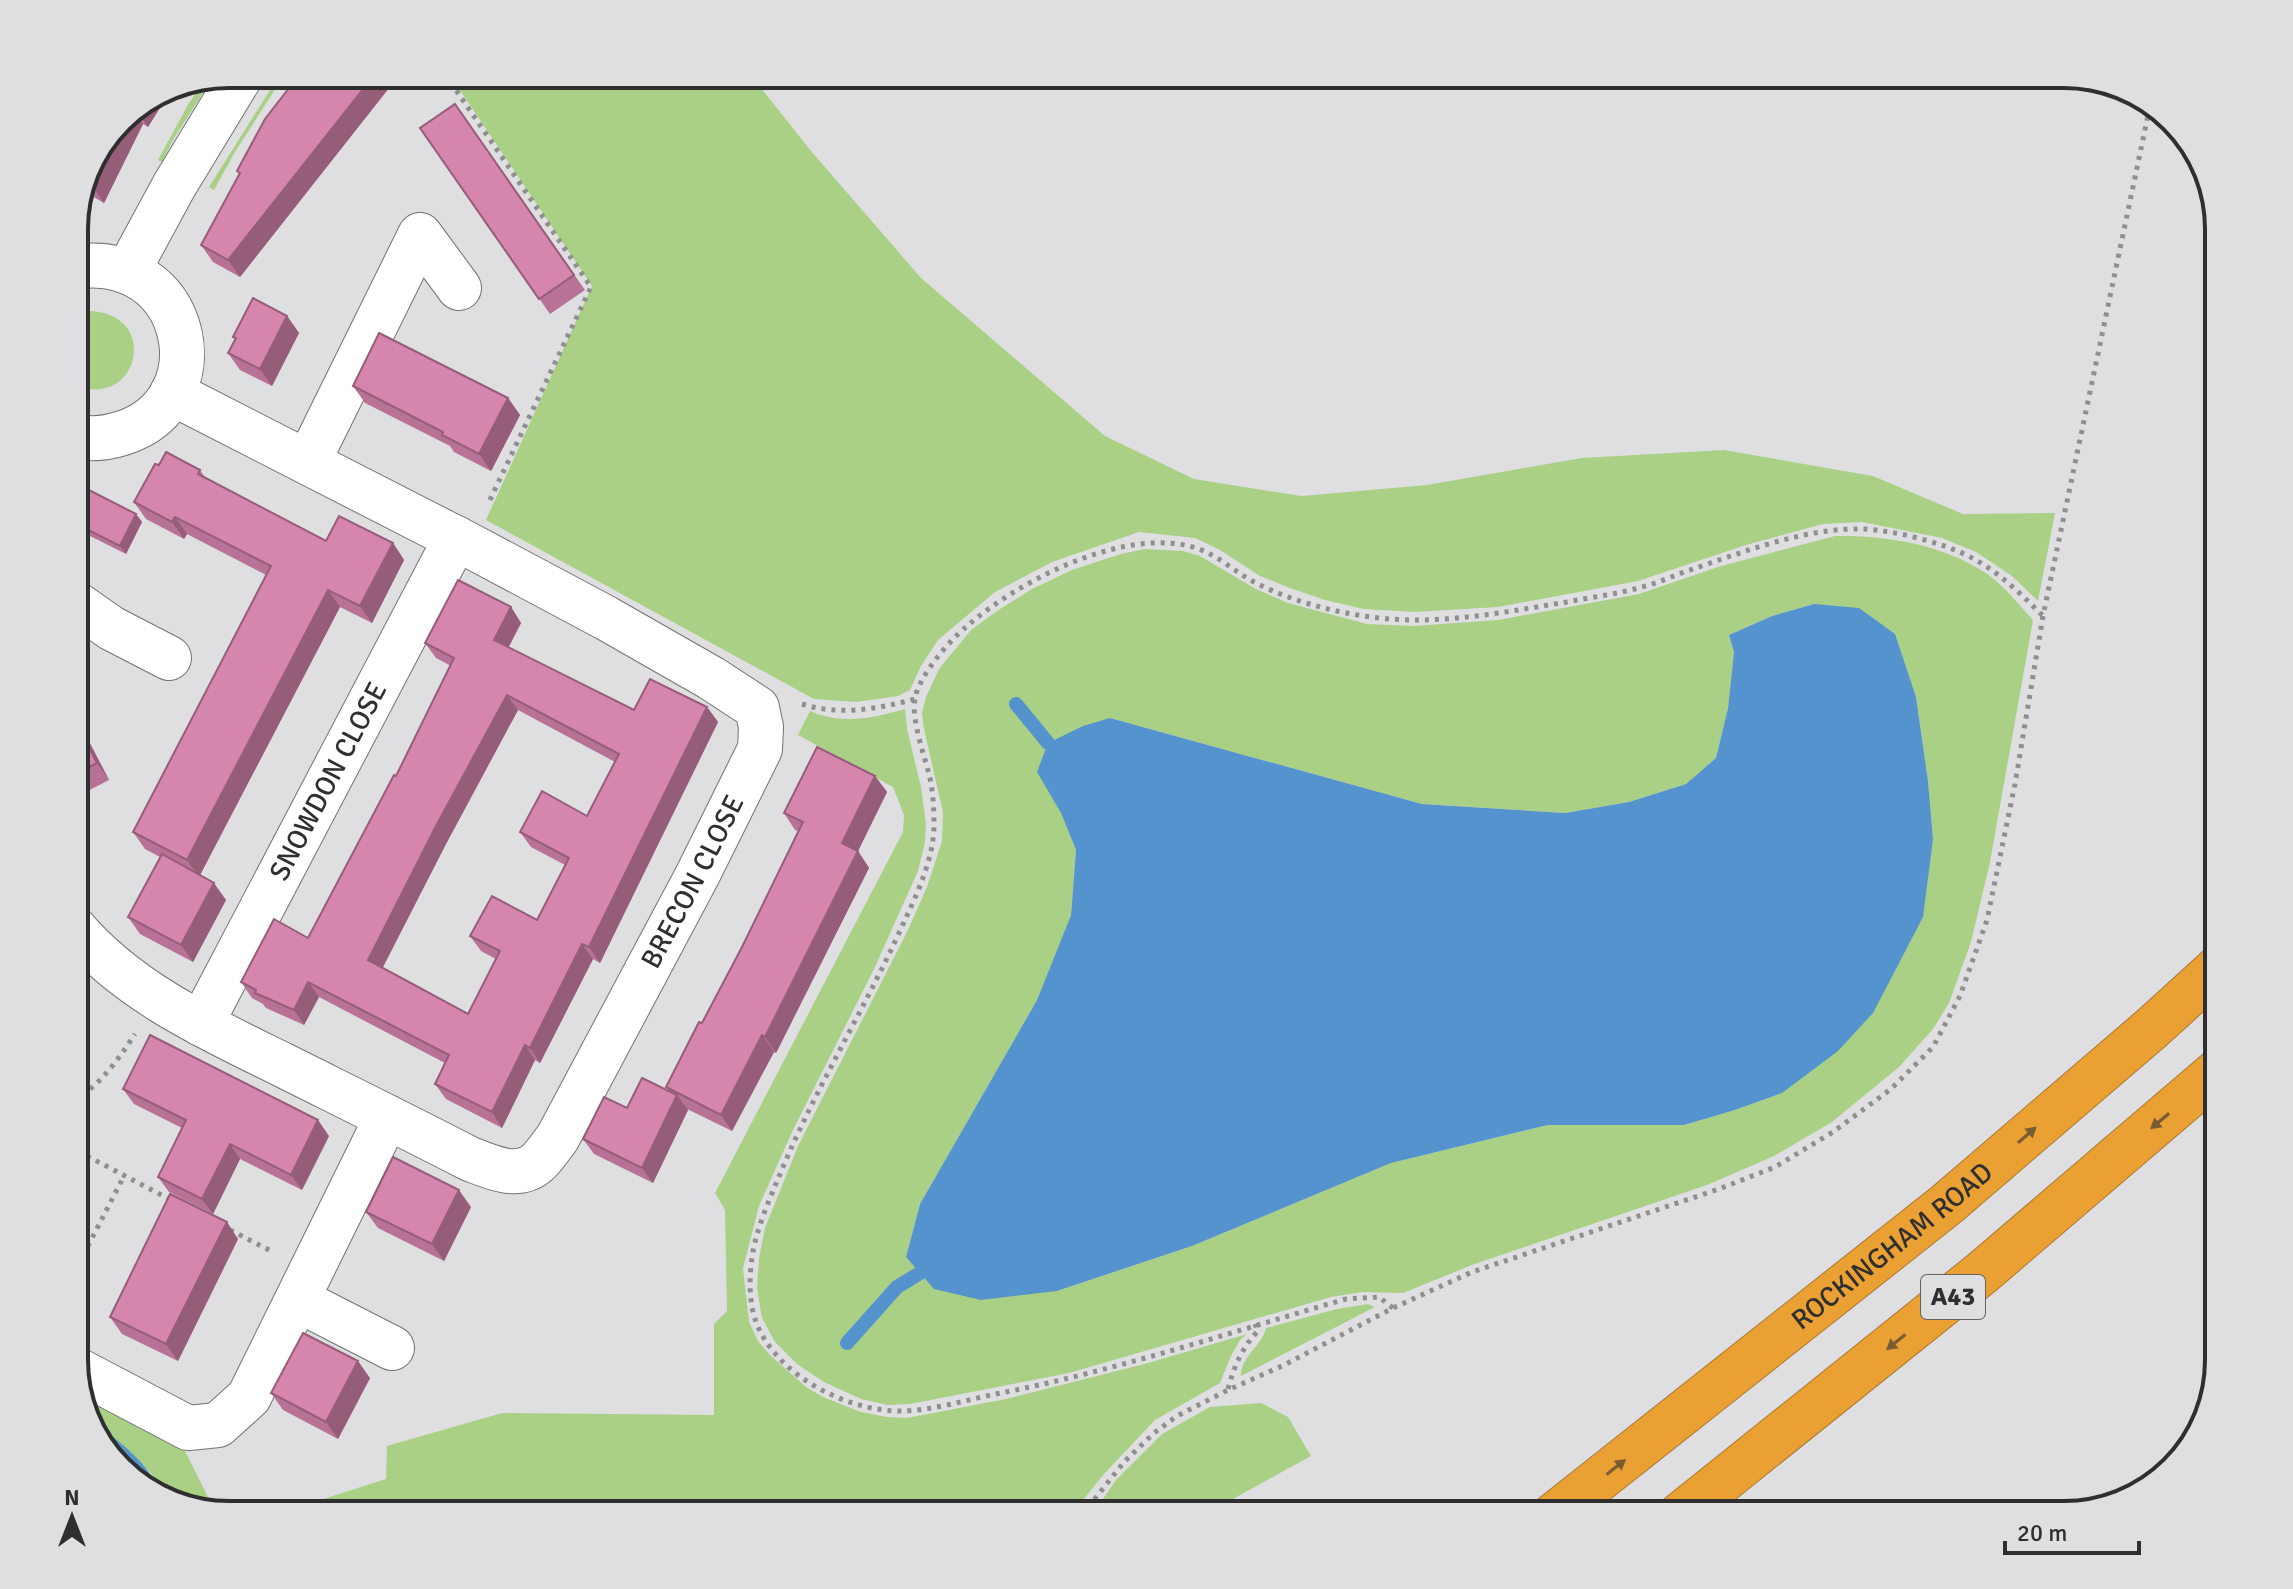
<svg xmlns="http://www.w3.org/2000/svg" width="2293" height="1589" viewBox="0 0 2293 1589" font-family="Signika,sans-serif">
<rect width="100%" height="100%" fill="#dfdfe2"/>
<!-- green -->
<g fill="#a9d085" fill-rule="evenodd">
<polygon points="280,74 285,74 235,152 214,190 209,187"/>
<polygon points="449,74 750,74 811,151 921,278 1105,436 1194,479 1301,496 1427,485 1582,458 1724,450 1873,476 1963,514 2055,513 2038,601 2012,576 1976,552 1942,538 1862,522 1823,524 1746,545 1638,581 1498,607 1415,612 1364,609 1325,600 1290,588 1260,576 1220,550 1195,538 1139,532 1052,562 995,592 938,640 921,666 910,690 898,696 856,702 814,699 486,520 592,286"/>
<polygon points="213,77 174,138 162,162 158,160 189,103 206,79"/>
<path d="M90,311C161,314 139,411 74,385V317Z"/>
<path d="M1835,536C1884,535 1942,544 1984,572C2003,584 2018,604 2033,620L1990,862L1971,942L1949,1003L1933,1029L1899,1067L1832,1122L1774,1156L1707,1185L1472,1265L1403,1293L1362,1292L1331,1297L1069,1373L910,1404L888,1405L861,1399L824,1382L797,1364L775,1342L762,1318L757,1289L759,1258L765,1228L798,1146L908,930L927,887L942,841L943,812L924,729L922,713L926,697L939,669L971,630L997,611L1032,589L1072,570L1121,554L1145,549L1183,551L1200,556L1256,589L1288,603L1367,624L1413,626L1498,620L1639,594L1721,566ZM1814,604L1916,697L1928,781L1933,839L1782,1093L1735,1110L1684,1125H1548L1391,1163L1192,1246L1057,1291L935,1289L906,1257L920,1204L1037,1000L1071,915L1076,850L1061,813L1110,718L1422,804L1565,813L1629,802L1686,784L1716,758L1728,708L1734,652L1729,635L1772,616Z"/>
<path d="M905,709L907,729L921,787L926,824L925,842L918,871L874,969L793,1130L759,1206L743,1268L749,1322L758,1341L770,1355L806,1387L823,1397L861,1412L887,1417L907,1418L1006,1399L1148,1363L1247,1334L1240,1340L1231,1356L1220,1383L1155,1420L1104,1474L1071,1515H273L386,1479L387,1446L502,1413L714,1415V1324L727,1311L725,1210L715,1193L903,832L904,815L893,787L798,735L810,711C841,725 874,718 905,709Z"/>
<path d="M1368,1304L1375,1307L1241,1376C1241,1356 1262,1346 1266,1328L1337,1309Z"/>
<polygon points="82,1396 179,1439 215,1511 161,1494 150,1472 100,1428 91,1426"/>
<polygon points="1261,1403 1288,1417 1311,1456 1231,1500 1161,1506 1156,1515 1092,1515 1116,1480 1162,1434 1210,1407"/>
</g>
<!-- water -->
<g fill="#5493ce">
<polygon points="1814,604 1859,608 1895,634 1916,697 1928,781 1933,839 1923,917 1873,1013 1838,1051 1782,1093 1735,1110 1684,1125 1548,1125 1391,1163 1192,1246 1057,1291 981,1300 934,1289 906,1257 920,1204 1037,1000 1071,915 1076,850 1061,813 1037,772 1048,743 1083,726 1110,718 1422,804 1565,813 1629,802 1686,784 1716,758 1728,708 1734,652 1729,635 1772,616"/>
<path d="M91,1426C108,1429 138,1457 148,1471C153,1478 157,1486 161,1494L143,1489L95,1437Z"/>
</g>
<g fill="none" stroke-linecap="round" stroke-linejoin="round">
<!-- stream -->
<g stroke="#5493ce" stroke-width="14">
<polyline points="1016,704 1048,743"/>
<polyline points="847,1343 897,1287 920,1273"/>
</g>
<!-- minor casing -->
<g stroke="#737375" stroke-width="46">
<g id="minor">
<path d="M74,267C190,249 222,401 123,433C107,438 90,441 74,435"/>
<polyline points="128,271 174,186 242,74"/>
<polyline points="308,462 420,235 459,288"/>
<polyline points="74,602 111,628 169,658"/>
<path id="s1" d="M74,928C130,993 208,1028 283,1065C345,1096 408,1127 470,1159C491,1167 517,1180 537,1163C545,1156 552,1145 558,1137L698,874L760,749L761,727L757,708L711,678L606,618L469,545L172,393"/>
<path id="s2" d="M201,1024L456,538"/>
<polyline points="298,1300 392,1348"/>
<polyline points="74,1368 188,1428 218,1425 249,1397 387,1117"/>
</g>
</g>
<!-- highway casing -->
<g stroke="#a97832" stroke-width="46">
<g id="highway">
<path id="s3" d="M1554,1515L1947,1204L2152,1028L2219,967"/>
<polyline points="1680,1515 1983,1272 2219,1070"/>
</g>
</g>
<!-- path -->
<g stroke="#8f8f91" stroke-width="5" stroke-dasharray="4 6" stroke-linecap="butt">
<polyline points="445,74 591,287 488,504"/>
<path d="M802,704C839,716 878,709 915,699"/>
<path d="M74,1101C101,1084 118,1060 135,1034"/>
<polyline points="87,1156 171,1200"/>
<polyline points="230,1230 271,1251"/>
<polyline points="74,1273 124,1176"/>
<path d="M1393,1308L1379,1297L1346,1299C1231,1332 1118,1370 1001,1393C969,1399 932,1411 900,1411C846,1411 776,1375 756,1322C749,1303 749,1278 752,1258C756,1229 769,1201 780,1174C816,1087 866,1007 904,922C918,892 934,857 934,825C934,808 933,790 929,774C924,755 911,718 915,699C918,677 949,641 966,627C1019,580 1128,524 1199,549C1220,557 1235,572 1254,582C1300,606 1363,620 1415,620C1466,620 1517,610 1567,602C1592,597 1618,594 1642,587C1659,583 1674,575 1690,570C1743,552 1807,527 1864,529C1897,531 1945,543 1974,559C2000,573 2022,595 2043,616"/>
<path d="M1228,1389C1234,1366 1242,1348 1258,1331L1255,1324"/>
<polyline points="1082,1515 1124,1462 1154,1433 1177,1416 1228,1390 1282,1366 1393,1308 1472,1272 1719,1189 1775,1167 1833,1132 1891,1089 1933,1047 1960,996 1987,920 2015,784 2043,616 2151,101"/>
</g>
<!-- minor -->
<use href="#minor" stroke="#fff" stroke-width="44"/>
<!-- highway -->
<use href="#highway" stroke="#eaa033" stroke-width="44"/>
</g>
<!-- wall -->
<g fill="#b87295" fill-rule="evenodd">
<polygon points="300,74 400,74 240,277 213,262 201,245 239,174 237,171"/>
<polygon points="174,85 148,127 143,124 104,203 92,196 91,199 81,195 90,161 120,119 170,86"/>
<polygon points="455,104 585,290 550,314 420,128"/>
<polygon points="287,316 299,333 272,386 240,370 228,353 235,339 233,337"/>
<polygon points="353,386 508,398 520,415 491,471 454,452 450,446 365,403"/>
<polygon points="159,465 200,470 206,479 326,541 393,543 404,560 372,623 340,607 200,875 226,900 193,962 140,934 128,917 160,857 145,849 133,832 266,575 187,534 184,539 146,519 134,502"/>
<polygon points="74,504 136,514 142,522 126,554 74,528"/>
<path d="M511,607L521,623L509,647L634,710L707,707L718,722L600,963L593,959L540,1063L535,1060L502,1128L446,1099L435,1084L445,1063L319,997L304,1025L266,1008L263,1004L252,998L241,982L308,938L396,776L451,666L436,658L425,643ZM518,710L615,762L587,816L520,832L531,847L565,865L537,920L470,936L481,951L496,959L468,1014L382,968L447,842Z"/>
<polygon points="74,718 84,732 109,780 74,798"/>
<polygon points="875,776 887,792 858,851 869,868 776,1053 774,1052 732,1131 687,1109 688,1110 653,1183 594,1154 583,1139 627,1108 668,1090 666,1087 702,1023 742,947 798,831 795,830 784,813"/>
<polygon points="74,1042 88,1080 74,1085"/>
<polygon points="123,1089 329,1136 302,1190 240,1159 213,1214 169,1192 158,1177 182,1128 134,1104"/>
<polygon points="471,1207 444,1261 378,1228 366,1212"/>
<polygon points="238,1239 178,1361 122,1334 110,1317"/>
<polygon points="370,1378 338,1439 283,1410 271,1393"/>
</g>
<!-- shaded-wall -->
<g fill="#965d79">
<polygon points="375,74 400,74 240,277 228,260"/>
<polygon points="174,85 148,127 136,110 138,107 170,86"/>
<polygon points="133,110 143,124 104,203 92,186 128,114"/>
<polygon points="84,184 92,196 91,199 83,188"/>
<polygon points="287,316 299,333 272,386 260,369"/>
<polygon points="508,398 520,415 491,471 479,454"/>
<polygon points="136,514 142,522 126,554 120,546"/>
<polygon points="175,517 187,534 184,539 172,522"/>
<polygon points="393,543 404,560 372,623 360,606"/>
<polygon points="328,590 340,607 199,877 187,860"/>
<polygon points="511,607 521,623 504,655 494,640"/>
<polygon points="507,695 518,710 447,842 379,975 368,960 436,826"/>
<polygon points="707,707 718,722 600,963 589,947"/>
<polygon points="74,718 84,732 109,780 97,763"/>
<polygon points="875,776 887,792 858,851 869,868 776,1053 765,1037 842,843"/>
<polygon points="214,883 226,900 193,962 181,945"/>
<polygon points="582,944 593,959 540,1063 530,1048"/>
<polygon points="308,982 319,997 304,1025 294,1010"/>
<polygon points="762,1035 774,1052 732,1131 721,1115"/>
<polygon points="74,1042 88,1080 76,1063 74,1057"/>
<polygon points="525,1045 535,1060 502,1128 492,1112"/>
<polygon points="677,1095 688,1110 653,1183 642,1168"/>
<polygon points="318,1120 329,1136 302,1190 291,1175"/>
<polygon points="230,1144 240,1159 213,1214 202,1199"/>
<polygon points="459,1190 471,1207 444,1261 432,1244"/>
<polygon points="227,1222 238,1239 178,1361 166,1344"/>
<polygon points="74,1248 80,1257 74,1268"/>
<polygon points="358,1361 370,1378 338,1439 326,1422"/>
</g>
<!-- building -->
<g fill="#d685ad" stroke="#965d79" stroke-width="2" fill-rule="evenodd">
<polygon points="300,74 375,74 228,260 201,245 240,173 237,171 265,119"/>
<polygon points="455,104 574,275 539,299 420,128"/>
<polygon points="128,114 92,186 84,182 90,161 120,119"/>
<polygon points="253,298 287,316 260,369 228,353 236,338 233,337"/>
<polygon points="379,333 508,398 479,454 442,435 443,432 353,386"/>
<polygon points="166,452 200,470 198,474 326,541 339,516 393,543 360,606 328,590 187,860 133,832 271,566 175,517 172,522 134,502 155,464 159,465"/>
<polygon points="83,487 136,514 120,546 74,523 74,504"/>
<path d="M458,580L511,607L494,640L634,710L650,679L707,707L589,947L582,944L530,1048L525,1045L492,1112L435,1084L449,1055L308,982L294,1010L255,993L256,990L241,982L274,919L308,938L394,775L396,776L454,658L425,643ZM507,695L619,754L587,816L542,791L520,832L569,858L537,920L492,896L470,936L500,951L468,1014L368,960L436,826Z"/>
<polygon points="74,719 97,763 74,775"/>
<polygon points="817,747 875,776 842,843 858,851 765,1037 762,1035 721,1115 666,1087 699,1022 702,1023 742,947 803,822 784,813"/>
<polygon points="162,854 214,883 181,945 128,917"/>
<polygon points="150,1035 318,1120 291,1175 230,1144 202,1199 158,1177 186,1120 123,1089"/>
<polygon points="642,1078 677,1095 642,1168 583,1139 604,1097 627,1108"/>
<polygon points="393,1157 459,1190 432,1244 366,1212"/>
<polygon points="170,1194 227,1222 166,1344 110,1317"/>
<polygon points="303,1333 358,1361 326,1422 271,1393"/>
</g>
<!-- one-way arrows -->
<defs><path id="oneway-solid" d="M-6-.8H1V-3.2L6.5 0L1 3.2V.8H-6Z" transform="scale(2)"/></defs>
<g fill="#7a5c31">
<use href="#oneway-solid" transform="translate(2160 1121) rotate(140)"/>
<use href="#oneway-solid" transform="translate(2027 1135) rotate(-41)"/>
<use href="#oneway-solid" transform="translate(1896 1342) rotate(141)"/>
<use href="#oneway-solid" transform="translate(1616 1467) rotate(-38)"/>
</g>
<g text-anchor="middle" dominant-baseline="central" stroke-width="6" stroke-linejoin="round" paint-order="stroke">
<!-- shield labels -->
<rect fill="#dfdfe2" stroke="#646465" stroke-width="2" x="1921" y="1275" width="64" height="44" rx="6"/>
<g font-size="26" font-weight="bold" fill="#2f2f30">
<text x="1953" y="1297">A43</text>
</g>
<!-- street labels -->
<g font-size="28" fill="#2f2f30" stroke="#dfdfe2">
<text stroke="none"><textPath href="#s2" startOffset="274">SNOWDON CLOSE</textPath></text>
<text stroke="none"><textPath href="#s1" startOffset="854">BRECON CLOSE</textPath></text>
<text stroke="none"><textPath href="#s3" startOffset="432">ROCKINGHAM ROAD</textPath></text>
</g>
</g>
<!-- crop -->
<path d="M0 0H2293V1589H0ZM229 88H2064A141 141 0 0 1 2205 229V1360A141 141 0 0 1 2064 1501H229A141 141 0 0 1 88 1360V229A141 141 0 0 1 229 88Z" fill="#dfdfe2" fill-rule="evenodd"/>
<path fill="none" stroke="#2f2f30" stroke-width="4" d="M229 88H2064A141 141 0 0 1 2205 229V1360A141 141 0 0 1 2064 1501H229A141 141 0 0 1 88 1360V229A141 141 0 0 1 229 88Z"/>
<!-- north arrow -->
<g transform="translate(72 1517)" stroke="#dfdfe2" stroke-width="6" paint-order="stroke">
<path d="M0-6L14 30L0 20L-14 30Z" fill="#2f2f30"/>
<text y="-12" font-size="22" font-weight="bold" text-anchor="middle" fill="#2f2f30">N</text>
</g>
<!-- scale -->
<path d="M2005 1541v12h134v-12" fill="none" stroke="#2f2f30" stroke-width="4"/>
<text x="2017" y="1541" font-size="24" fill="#2f2f30" stroke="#dfdfe2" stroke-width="6" paint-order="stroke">20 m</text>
</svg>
